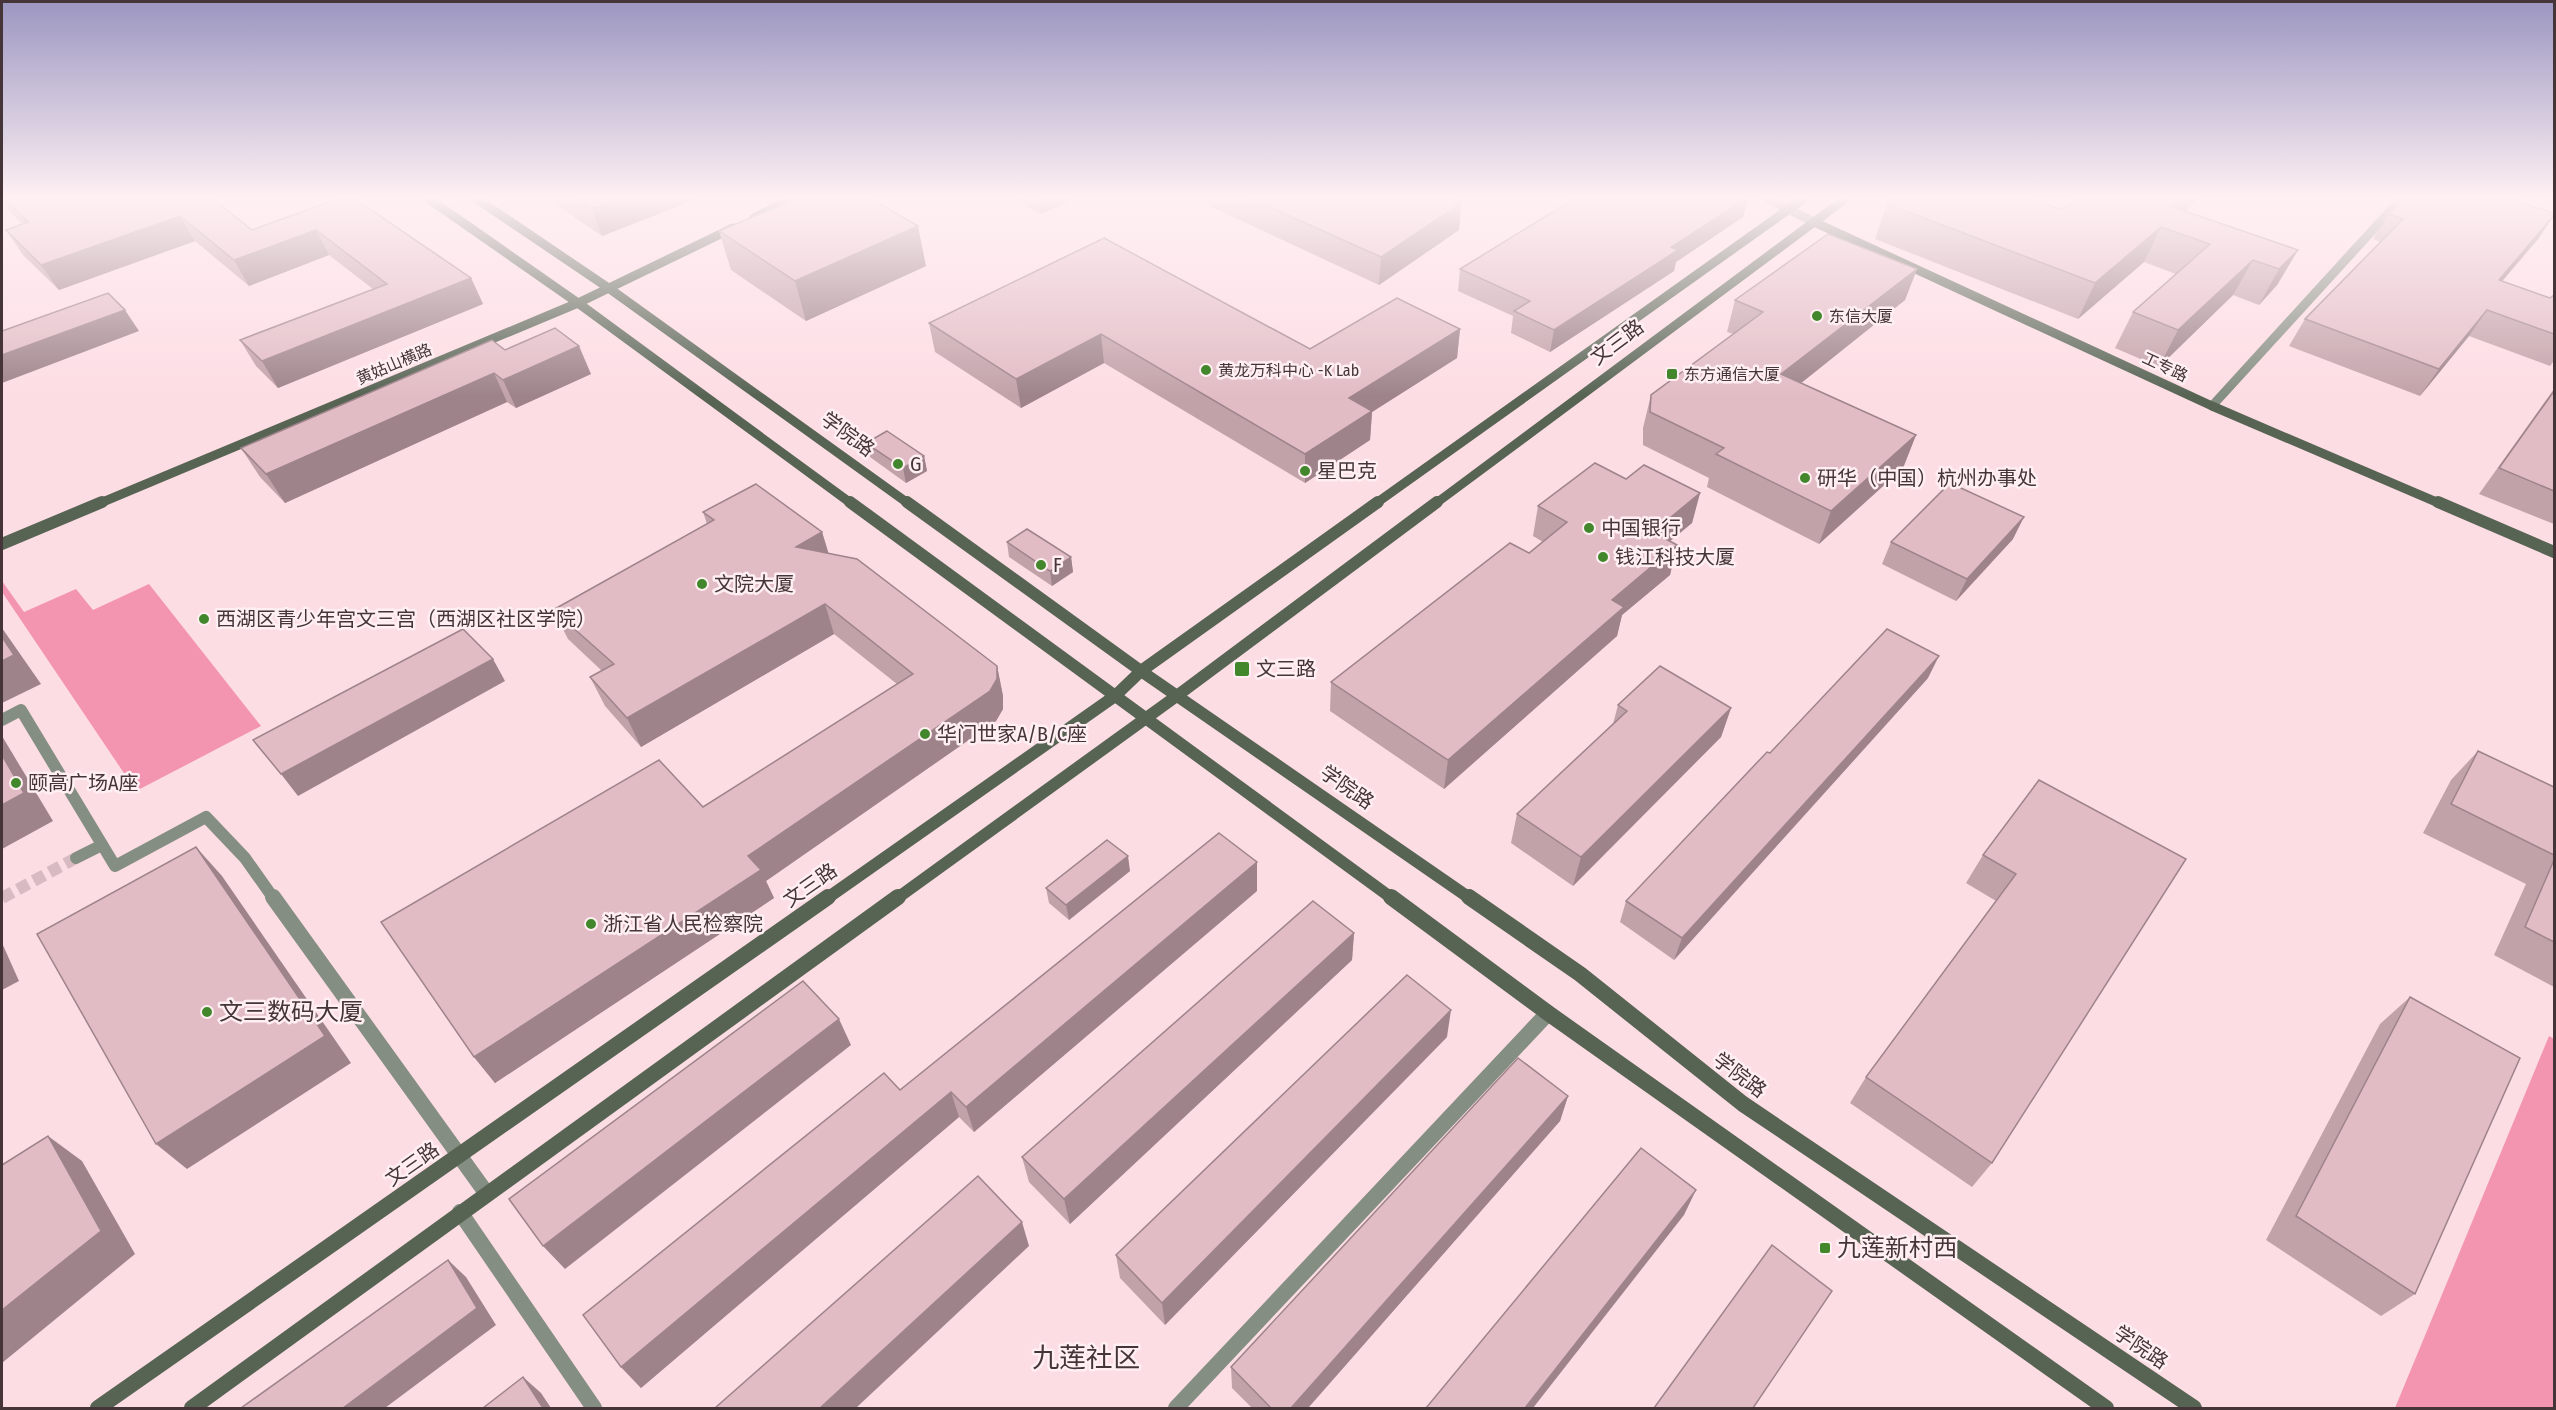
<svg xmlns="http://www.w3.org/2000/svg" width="2556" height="1410" viewBox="0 0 2556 1410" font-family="'Fira Sans Condensed','Noto Sans SC',sans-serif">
<rect width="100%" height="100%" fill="#fddde4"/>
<!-- green -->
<g fill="#f395b0">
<polygon points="2,581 24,612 76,589 93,610 149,584 261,726 136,791 2,592"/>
<polygon points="2549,1036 2554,1039 2554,1408 2395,1408"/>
</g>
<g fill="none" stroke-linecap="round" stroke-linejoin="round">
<!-- street-tunnel -->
<polyline stroke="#d8bbc2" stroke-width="12" stroke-dasharray="12 6" stroke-linecap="butt" points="2,898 76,858"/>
<!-- street-far2 -->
<g stroke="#858e82" stroke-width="9">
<polyline points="1768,199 1814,222"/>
<polyline points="2212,406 2401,199"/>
</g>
<!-- street-far1 -->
<g stroke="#858e82" stroke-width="12">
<polyline points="2,720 21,710 115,866 206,817 245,858 274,899"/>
<polyline points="76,858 102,845"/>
</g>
<!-- street -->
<g stroke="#858e82" stroke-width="16">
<polyline points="273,897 487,1194"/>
<polyline points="460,1212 594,1408"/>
<polyline points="1176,1408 1548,1013"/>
</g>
<!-- secondary-far2 -->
<g stroke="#576454" stroke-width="9">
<polyline points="429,199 578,303 852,504"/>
<polyline points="477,199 610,289 909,504"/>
<polyline points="754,218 791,199"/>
<polyline points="1814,222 2212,406 2441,504"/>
<polyline points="98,504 578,303 733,228"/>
<polyline points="1375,504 1803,199"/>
<polyline points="1435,504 1845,199"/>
</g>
<!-- secondary-far1 -->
<g stroke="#576454" stroke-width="12">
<polyline points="850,502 1393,899"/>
<polyline points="907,502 1141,671 1471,899"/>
<polyline points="2438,502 2554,552"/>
<polyline points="2,544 102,502"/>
<polyline points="826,899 1115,696 1141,671 1378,502"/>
<polyline points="896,899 1178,695 1437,502"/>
</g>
<!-- secondary -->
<g stroke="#576454" stroke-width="16">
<polyline points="1391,897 1548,1013 2106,1408"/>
<polyline points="1469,897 1580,974 1743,1104 2194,1408"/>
<polyline points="98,1408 828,897"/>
<polyline points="192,1408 898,897"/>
</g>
</g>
<!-- wall -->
<g fill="#c2a2a9">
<polygon points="2,199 213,199 252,230 337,199 471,278 483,304 278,388 256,366 240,340 373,289 329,255 249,286 195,241 59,290 23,255 6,230 22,224 10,212"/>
<polygon points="548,199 693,199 694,200 602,236"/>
<polygon points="1012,199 1074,199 1041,214"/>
<polygon points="1199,199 1451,199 1461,203 1459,230 1379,285 1199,201"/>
<polygon points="1574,199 1748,199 1743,217 1676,262 1674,271 1550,352 1511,333 1513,316 1458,291 1460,269"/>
<polygon points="2199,199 2185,211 2298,250 2277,285 2259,305 2233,295 2159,367 2115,348 2133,312 2176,274 2144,262 2078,319 1875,239 1887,204 2062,210"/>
<polygon points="2403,199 2518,199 2516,201 2554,215 2538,239 2502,281 2550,298 2554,295 2554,361 2550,366 2469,336 2420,396 2289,346 2305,319 2381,242 2373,239 2389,214"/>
<polygon points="719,231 926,266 806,321 731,270"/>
<polygon points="1917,269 1905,300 1801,383 1916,435 1903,468 1819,544 1707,487 1709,478 1643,445 1643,428 1651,395 1733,334 1727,332 1735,300"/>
<polygon points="929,323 1310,349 1460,329 1457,358 1372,412 1370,440 1305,483 1104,363 1021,408 935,352"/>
<polygon points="505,350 591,374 516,408 507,402 285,503 260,477 241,448"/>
<polygon points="2554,389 2554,524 2479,494"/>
<polygon points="866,443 924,456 927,471 906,483 870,457"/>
<polygon points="1626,479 1700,493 1692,523 1670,541 1677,545 1670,575 1622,615 1617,636 1444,789 1330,711 1331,682 1529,553 1543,542 1533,536 1538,506"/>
<polygon points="703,512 822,532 828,553 997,666 1003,696 1003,709 996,721 766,881 774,898 495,1083 474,1057 703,807 897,684 834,634 641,747 605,706 590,677 602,671 568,639 553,610 707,524"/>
<polygon points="2013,539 1956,601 1882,564 1891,542"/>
<polygon points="1007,542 1071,557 1073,572 1052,586 1009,557"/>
<polygon points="1928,678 1674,960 1620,922 1626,901 1770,753"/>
<polygon points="1618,705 1731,708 1721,737 1573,886 1511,843 1517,814 1613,724"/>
<polygon points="2478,751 2554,787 2554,987 2494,955 2526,884 2423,833 2451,780"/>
<polygon points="2039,780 1992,1163 1972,1187 1850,1103 1866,1077 1996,901 1966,883 1983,855"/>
<polygon points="1130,871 1069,920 1049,903 1046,888"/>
<polygon points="1257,891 974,1132 959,1117 641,1388 621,1367 900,1090"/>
<polygon points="1354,933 1352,960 1070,1224 1029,1182 1022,1157"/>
<polygon points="2410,997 2415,1294 2381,1316 2266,1240 2380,1024"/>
<polygon points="1447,1037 1165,1325 1120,1278 1116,1255"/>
<polygon points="1568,1096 1560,1121 1308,1408 1252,1408 1232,1388 1231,1367"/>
</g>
<!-- shaded-wall -->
<g fill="#9e848a">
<polygon points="617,199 693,199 694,200 602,236 592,209"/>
<polygon points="1039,199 1074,199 1041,214"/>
<polygon points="1746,199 1748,199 1743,217 1676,262 1674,271 1550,352 1554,330 1671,247"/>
<polygon points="2178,199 2199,199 2166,229 2161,227 2144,262 2078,319 2095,283"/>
<polygon points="1461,203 1459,230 1379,285 1381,257"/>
<polygon points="2554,215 2538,239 2481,306 2499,280"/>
<polygon points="180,216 195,241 59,290 41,265"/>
<polygon points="918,226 926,266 806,321 795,281"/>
<polygon points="316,230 329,255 249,286 234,260"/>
<polygon points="2298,250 2277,285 2259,305 2279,269"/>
<polygon points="2253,260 2233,295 2159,367 2178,330"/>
<polygon points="1917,269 1905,300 1771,407 1781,374"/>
<polygon points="471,278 483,304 278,388 262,361"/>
<polygon points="125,310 139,331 2,383 2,355"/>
<polygon points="2487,310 2469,336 2420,396 2439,369"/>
<polygon points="1460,329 1457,358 1372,412 1370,440 1305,483 1305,454 1349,398"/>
<polygon points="1101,334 1104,363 1021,408 1016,379"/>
<polygon points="579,346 591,374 516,408 503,380"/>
<polygon points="494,373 507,402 285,503 266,474"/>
<polygon points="1916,435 1903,468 1819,544 1831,511"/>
<polygon points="924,456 927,471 906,483 903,468"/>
<polygon points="1700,493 1692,523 1646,561 1653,532"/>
<polygon points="2024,517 2013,539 1956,601 1967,579"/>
<polygon points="822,532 831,561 796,547"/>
<polygon points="1677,545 1670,575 1622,615 1617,636 1444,789 1448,760 1612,600"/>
<polygon points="1071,557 1073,572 1052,586 1050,571"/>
<polygon points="825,604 834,634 641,747 627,718"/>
<polygon points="2,628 41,684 2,703"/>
<polygon points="1939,656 1928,678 1674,960 1682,938"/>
<polygon points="493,659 505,681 298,796 281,774"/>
<polygon points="997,666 1003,696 1003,709 996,721 766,881 774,898 495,1083 474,1057 748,856"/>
<polygon points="1731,708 1721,737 1573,886 1581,857"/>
<polygon points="2,736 53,821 2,849"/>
<polygon points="196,847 222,876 351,1063 187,1169 156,1144"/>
<polygon points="1128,856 1130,871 1069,920 1066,905"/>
<polygon points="1257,862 1257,891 974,1132 966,1107"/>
<polygon points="1354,933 1352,960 1070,1224 1064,1199"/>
<polygon points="2,943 19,981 2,990"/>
<polygon points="1451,1010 1447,1037 1165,1325 1162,1303"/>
<polygon points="839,1019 851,1045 565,1269 543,1246"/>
<polygon points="951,1092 959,1117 641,1388 621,1367"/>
<polygon points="1568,1096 1560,1121 1308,1408 1291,1408"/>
<polygon points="48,1136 82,1161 135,1254 2,1363 2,1310"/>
<polygon points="1696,1190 1684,1215 1533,1408 1525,1408"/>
<polygon points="1022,1222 1029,1246 856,1408 820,1408"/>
<polygon points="448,1260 466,1277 496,1325 385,1408 343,1408"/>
<polygon points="523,1377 541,1393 551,1408 543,1408"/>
</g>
<!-- building -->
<g fill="#e2bcc5" stroke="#9e848a" stroke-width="1.5">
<polygon points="4,199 213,199 252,230 337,199 355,199 471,278 262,361 240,340 387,284 316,230 234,260 180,216 41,265 6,230 28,222"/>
<polygon points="577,199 617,199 592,209"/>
<polygon points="796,199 871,199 918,226 795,281 719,231"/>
<polygon points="1252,199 1451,199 1461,203 1381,257"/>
<polygon points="1574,199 1746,199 1671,247 1678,250 1554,330 1514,311 1530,301 1460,269"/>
<polygon points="1893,199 2033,199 2062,210 2075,199 2178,199 2170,206 2298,250 2279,269 2253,260 2178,330 2133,312 2210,244 2161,227 2095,283 1887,204"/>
<polygon points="2403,199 2512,199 2511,200 2554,213 2554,215 2499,280 2550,298 2554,295 2554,334 2487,310 2439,369 2305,319 2403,219 2389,214"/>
<polygon points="1828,234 1917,269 1781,374 1916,435 1831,511 1716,454 1724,448 1650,412 1651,395 1763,312 1735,300"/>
<polygon points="1104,238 1310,349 1397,298 1460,329 1349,398 1372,411 1305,454 1101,334 1016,379 929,323"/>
<polygon points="108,293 125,310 2,355 2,331"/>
<polygon points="555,328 579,346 503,380 494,373 266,474 241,448 492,340 505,350"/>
<polygon points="2554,391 2554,491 2499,468"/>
<polygon points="887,431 924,456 903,468 866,443"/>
<polygon points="1595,463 1626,479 1644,465 1700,493 1653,532 1677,545 1612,600 1624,607 1448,760 1331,682 1510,543 1529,553 1567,522 1538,506"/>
<polygon points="1950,483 2024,517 1967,579 1891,542"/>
<polygon points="756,484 822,532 796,547 857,559 997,666 997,679 990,691 748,856 761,870 474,1057 381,922 659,760 703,807 913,674 825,604 627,718 590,677 614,664 553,610 714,520 703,512"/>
<polygon points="1027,529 1071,557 1050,571 1007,542"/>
<polygon points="463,629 493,659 281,774 253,740"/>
<polygon points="1887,629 1939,656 1682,938 1626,901 1767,752 1770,753"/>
<polygon points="2,637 14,655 2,661"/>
<polygon points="1660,666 1731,708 1581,857 1517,814 1627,711 1618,705"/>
<polygon points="2478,751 2554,787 2554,855 2451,804"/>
<polygon points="2,755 24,793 2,805"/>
<polygon points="2039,780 2186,859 1992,1163 1866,1077 2016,874 1983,855"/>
<polygon points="1219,833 1257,862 966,1107 951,1092 621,1367 583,1315 884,1073 900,1090"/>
<polygon points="1107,840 1128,856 1066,905 1046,888"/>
<polygon points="196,847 325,1036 156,1144 37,934"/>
<polygon points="2554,860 2554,942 2525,927"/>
<polygon points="1313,901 1354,933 1064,1199 1022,1157"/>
<polygon points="1407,975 1451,1010 1162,1303 1116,1255"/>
<polygon points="803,981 839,1019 543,1246 509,1199"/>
<polygon points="2410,997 2520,1058 2415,1294 2296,1216"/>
<polygon points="1518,1058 1568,1096 1291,1408 1271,1408 1231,1367"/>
<polygon points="48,1136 101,1231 2,1310 2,1165"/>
<polygon points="1641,1148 1696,1190 1525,1408 1426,1408"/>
<polygon points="978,1176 1022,1222 820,1408 715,1408"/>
<polygon points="1772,1245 1832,1291 1753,1408 1654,1408"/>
<polygon points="448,1260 477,1308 343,1408 241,1408"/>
<polygon points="523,1377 543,1408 483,1408"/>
</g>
<!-- sky -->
<linearGradient id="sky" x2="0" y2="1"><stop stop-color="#9b96c1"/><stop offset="0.5" stop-color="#fef0f3"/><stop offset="1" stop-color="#fef0f3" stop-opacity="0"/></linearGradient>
<rect width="2556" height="396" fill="url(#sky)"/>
<!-- markers -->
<g fill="#42872b" stroke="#ffeff2" stroke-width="2">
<circle cx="1817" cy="316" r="6"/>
<circle cx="1206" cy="370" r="6"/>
<rect x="1666" y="368" width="12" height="12" rx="3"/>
<circle cx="898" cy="464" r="6"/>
<circle cx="1305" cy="471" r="6"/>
<circle cx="1805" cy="478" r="6"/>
<circle cx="1589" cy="528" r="6"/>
<circle cx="1603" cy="557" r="6"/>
<circle cx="1041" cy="565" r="6"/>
<circle cx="702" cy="584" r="6"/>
<circle cx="204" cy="619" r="6"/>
<rect x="1234" y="661" width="16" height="16" rx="3"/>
<circle cx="925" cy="734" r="6"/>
<circle cx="16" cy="783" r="6"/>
<circle cx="591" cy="924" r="6"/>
<circle cx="207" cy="1012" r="6"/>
<rect x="1819" y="1242" width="12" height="12" rx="3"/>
</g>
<g text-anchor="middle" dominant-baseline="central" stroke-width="5" stroke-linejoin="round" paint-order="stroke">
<!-- far-poi labels -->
<g font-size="16" fill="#453539" stroke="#ffeff2" text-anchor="start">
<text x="1829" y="316">东信大厦</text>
<text x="1218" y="370">黄龙万科中心 -K Lab</text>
<text x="1684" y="374">东方通信大厦</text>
</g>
<!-- far-street labels -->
<g font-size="16" fill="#453539" stroke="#ffeff2">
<text transform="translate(394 364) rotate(-23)">黄姑山横路</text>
<text transform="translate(2165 367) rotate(25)">工专路</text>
</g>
<!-- street labels -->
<g font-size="20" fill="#453539" stroke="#ffeff2">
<text transform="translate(1617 342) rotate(-37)">文三路</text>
<text transform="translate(848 434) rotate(36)">学院路</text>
<text transform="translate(1347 787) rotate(35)">学院路</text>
<text transform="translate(810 885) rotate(-35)">文三路</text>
<text transform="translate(1740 1075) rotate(37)">学院路</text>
<text transform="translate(412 1164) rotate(-35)">文三路</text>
<text transform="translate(2141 1347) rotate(34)">学院路</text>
</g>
<!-- poi labels -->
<g font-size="20" fill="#453539" stroke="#ffeff2" text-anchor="start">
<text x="910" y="464">G</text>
<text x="1317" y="471">星巴克</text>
<text x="1817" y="478">研华（中国）杭州办事处</text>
<text x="1601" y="528">中国银行</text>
<text x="1615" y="557">钱江科技大厦</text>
<text x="1053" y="565">F</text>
<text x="714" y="584">文院大厦</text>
<text x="216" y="619">西湖区青少年宫文三宫（西湖区社区学院）</text>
<text x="1256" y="669">文三路</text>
<text x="937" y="734">华门世家A/B/C座</text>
<text x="28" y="783">颐高广场A座</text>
<text x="603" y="924">浙江省人民检察院</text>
</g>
<!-- near-poi labels -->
<g font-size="24" fill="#453539" stroke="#ffeff2" text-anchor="start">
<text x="219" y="1012">文三数码大厦</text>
<text x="1837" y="1248">九莲新村西</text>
</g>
<!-- near-quarter labels -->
<g font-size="27" fill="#453539" stroke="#ffeff2">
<text x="1086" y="1358">九莲社区</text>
</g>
</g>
<!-- border -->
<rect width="2556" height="1410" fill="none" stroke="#453539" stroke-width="6"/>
</svg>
